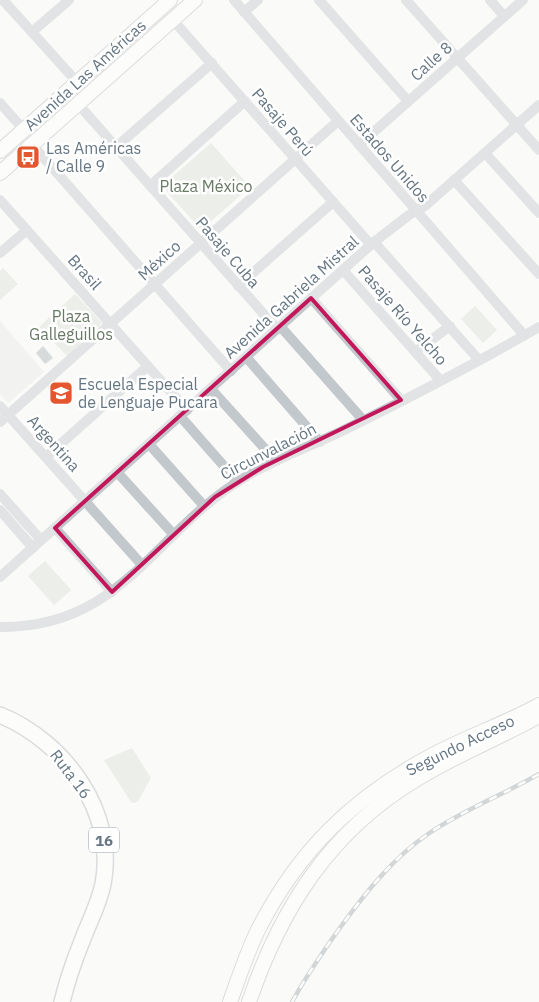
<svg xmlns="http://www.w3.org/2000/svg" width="539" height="1002" viewBox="0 0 539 1002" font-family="'IBM Plex Sans',sans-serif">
<rect width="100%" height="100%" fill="#fafaf8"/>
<!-- built -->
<polygon fill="#e8e9e9" points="0,321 44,372 8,403 0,394"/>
<!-- green -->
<g fill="#dadfd7">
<polygon points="211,143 250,187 201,230 162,186"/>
<polygon points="3,268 18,284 0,300 0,271"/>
<polygon points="75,294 102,323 67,356 39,327"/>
<polygon points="475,306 497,330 483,343 461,319"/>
<polygon points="45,561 71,590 54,605 28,576"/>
<polygon points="132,748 151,778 138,801 135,803 131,802 104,760"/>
</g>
<!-- building -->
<polygon fill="#aab3b9" stroke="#dcdcda" points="43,346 53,358 45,364 36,353"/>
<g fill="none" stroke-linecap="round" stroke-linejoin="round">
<!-- major casing -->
<g stroke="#b5babe" stroke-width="16">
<g id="major">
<polyline points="0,151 170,0"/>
<polyline points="0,173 195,0"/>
<path d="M230,1002C239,977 247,952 259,928C299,850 353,798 429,757C465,737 503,725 539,705"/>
<path d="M249,1002C281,908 330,831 417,779C456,755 499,738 539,716"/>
</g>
</g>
<!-- highway casing -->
<g stroke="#b4b9bd" stroke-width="18">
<path id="highway" d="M0,715C64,741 117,812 103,884C99,904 89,922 82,941C74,961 67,981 62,1002"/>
</g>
<!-- minor -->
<g stroke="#c3c8cc" stroke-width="10">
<polyline points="3,0 77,82"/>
<polyline points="234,0 524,335"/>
<polyline points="319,0 408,101"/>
<polyline points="406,0 539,150"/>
<polyline points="490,0 504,16"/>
<polyline points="244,12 258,0"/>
<polyline points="173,20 371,245"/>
<polyline points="32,32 69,0"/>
<polyline points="0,103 24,130 36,149 231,371"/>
<polyline points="78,104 277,329"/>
<polyline points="359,145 523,0"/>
<polyline points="116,147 212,63"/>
<polyline points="485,153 539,213"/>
<polyline points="454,180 539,274"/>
<polyline points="150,186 245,101"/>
<polyline points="0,200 187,410"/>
<polyline points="374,242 479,360"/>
<polyline points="0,253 27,230"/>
<polyline points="343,270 440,380"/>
<polyline points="238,286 333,202"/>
<polyline points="311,298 401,400"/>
<polyline points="280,326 363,420"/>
<polyline points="415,352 450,326"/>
<polyline points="246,357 320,442"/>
<polyline points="211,389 276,461"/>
<polyline points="0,406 142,565"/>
<polyline points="180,416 237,481"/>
<polyline points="0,422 338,121"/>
<polyline points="149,444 204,506"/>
<polyline points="46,457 148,366"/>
<polyline points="117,472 174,535"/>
<polyline points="0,494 41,540"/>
<polyline points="0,510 33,548"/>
<polyline points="55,528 112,592"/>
<polyline points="0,577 374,242 409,215 425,206 539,105"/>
<path d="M0,627C124,628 154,530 247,476C277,458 311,446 342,431C409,398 475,364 539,327"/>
</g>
<!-- major -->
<use href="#major" stroke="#fff" stroke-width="14"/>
<!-- highway -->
<use href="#highway" stroke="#fff" stroke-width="15"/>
<!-- rail casing -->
<g stroke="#a2aab0" stroke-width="4.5">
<path id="rail" d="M292,1002C307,975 324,950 342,925C367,891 393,858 428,834C463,810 503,795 539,774"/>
</g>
<!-- rail -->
<use href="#rail" stroke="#fff" stroke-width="2.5" stroke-dasharray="8" stroke-linecap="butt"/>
</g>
<!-- marked area -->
<path d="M0 0H539V1002H0ZM311,298L401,400L263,467L215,497L112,592L55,528Z" fill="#fafaf8" fill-opacity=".55" fill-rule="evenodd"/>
<path fill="none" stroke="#c2185b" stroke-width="4" stroke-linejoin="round" d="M311,298L401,400L263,467L215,497L112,592L55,528Z"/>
<!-- icons -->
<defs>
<g id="bus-square" transform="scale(1.25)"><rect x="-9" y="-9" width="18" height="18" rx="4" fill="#e4572e" stroke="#fff"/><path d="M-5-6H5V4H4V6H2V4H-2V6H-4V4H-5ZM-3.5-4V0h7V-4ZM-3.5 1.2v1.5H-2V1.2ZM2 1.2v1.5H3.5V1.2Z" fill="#fff"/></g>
<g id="school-square" transform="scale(1.25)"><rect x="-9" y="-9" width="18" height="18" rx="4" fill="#e4572e" stroke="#fff"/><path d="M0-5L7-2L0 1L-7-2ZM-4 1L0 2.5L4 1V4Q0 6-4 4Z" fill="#fff"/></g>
</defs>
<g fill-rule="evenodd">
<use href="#bus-square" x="28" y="157"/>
<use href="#school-square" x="61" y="393"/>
</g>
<g text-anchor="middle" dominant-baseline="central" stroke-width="5" stroke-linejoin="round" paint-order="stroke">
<!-- shield labels -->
<rect fill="#fff" stroke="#939fa8" stroke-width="1" x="89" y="827.5" width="30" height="25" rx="4"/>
<g font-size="15" font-weight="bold" fill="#657683">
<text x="104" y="840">16</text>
</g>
<!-- street labels -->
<g font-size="16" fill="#657683" stroke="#fff">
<text transform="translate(431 61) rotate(-42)">Calle 8</text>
<text transform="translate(85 75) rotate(-42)">Avenida Las Américas</text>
<text transform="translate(283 122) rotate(49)">Pasaje Perú</text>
<text transform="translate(390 158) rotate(49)">Estados Unidos</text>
<text transform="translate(228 252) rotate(49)">Pasaje Cuba</text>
<text transform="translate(159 260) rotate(-42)">México</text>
<text transform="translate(85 272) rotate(48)">Brasil</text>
<text transform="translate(291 297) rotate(-42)">Avenida Gabriela Mistral</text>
<text transform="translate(403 315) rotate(49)">Pasaje Río Yelcho</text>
<text transform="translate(54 443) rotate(48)">Argentina</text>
<text transform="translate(268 451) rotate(-27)">Circunvalación</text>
<text transform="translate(460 745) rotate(-26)">Segundo Acceso</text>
<text transform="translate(71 774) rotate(53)">Ruta 16</text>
</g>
<!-- poi labels -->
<g font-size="16" fill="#657683" stroke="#fff" text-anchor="start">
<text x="46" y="148">Las Américas<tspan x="46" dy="18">/ Calle 9</tspan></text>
<text x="78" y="384">Escuela Especial<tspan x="78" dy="18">de Lenguaje Pucara</tspan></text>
</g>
<!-- park labels -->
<g font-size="16" fill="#687a64" stroke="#fff">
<text x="206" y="186">Plaza México</text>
<text x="71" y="316">Plaza<tspan x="71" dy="18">Galleguillos</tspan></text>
</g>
</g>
</svg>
